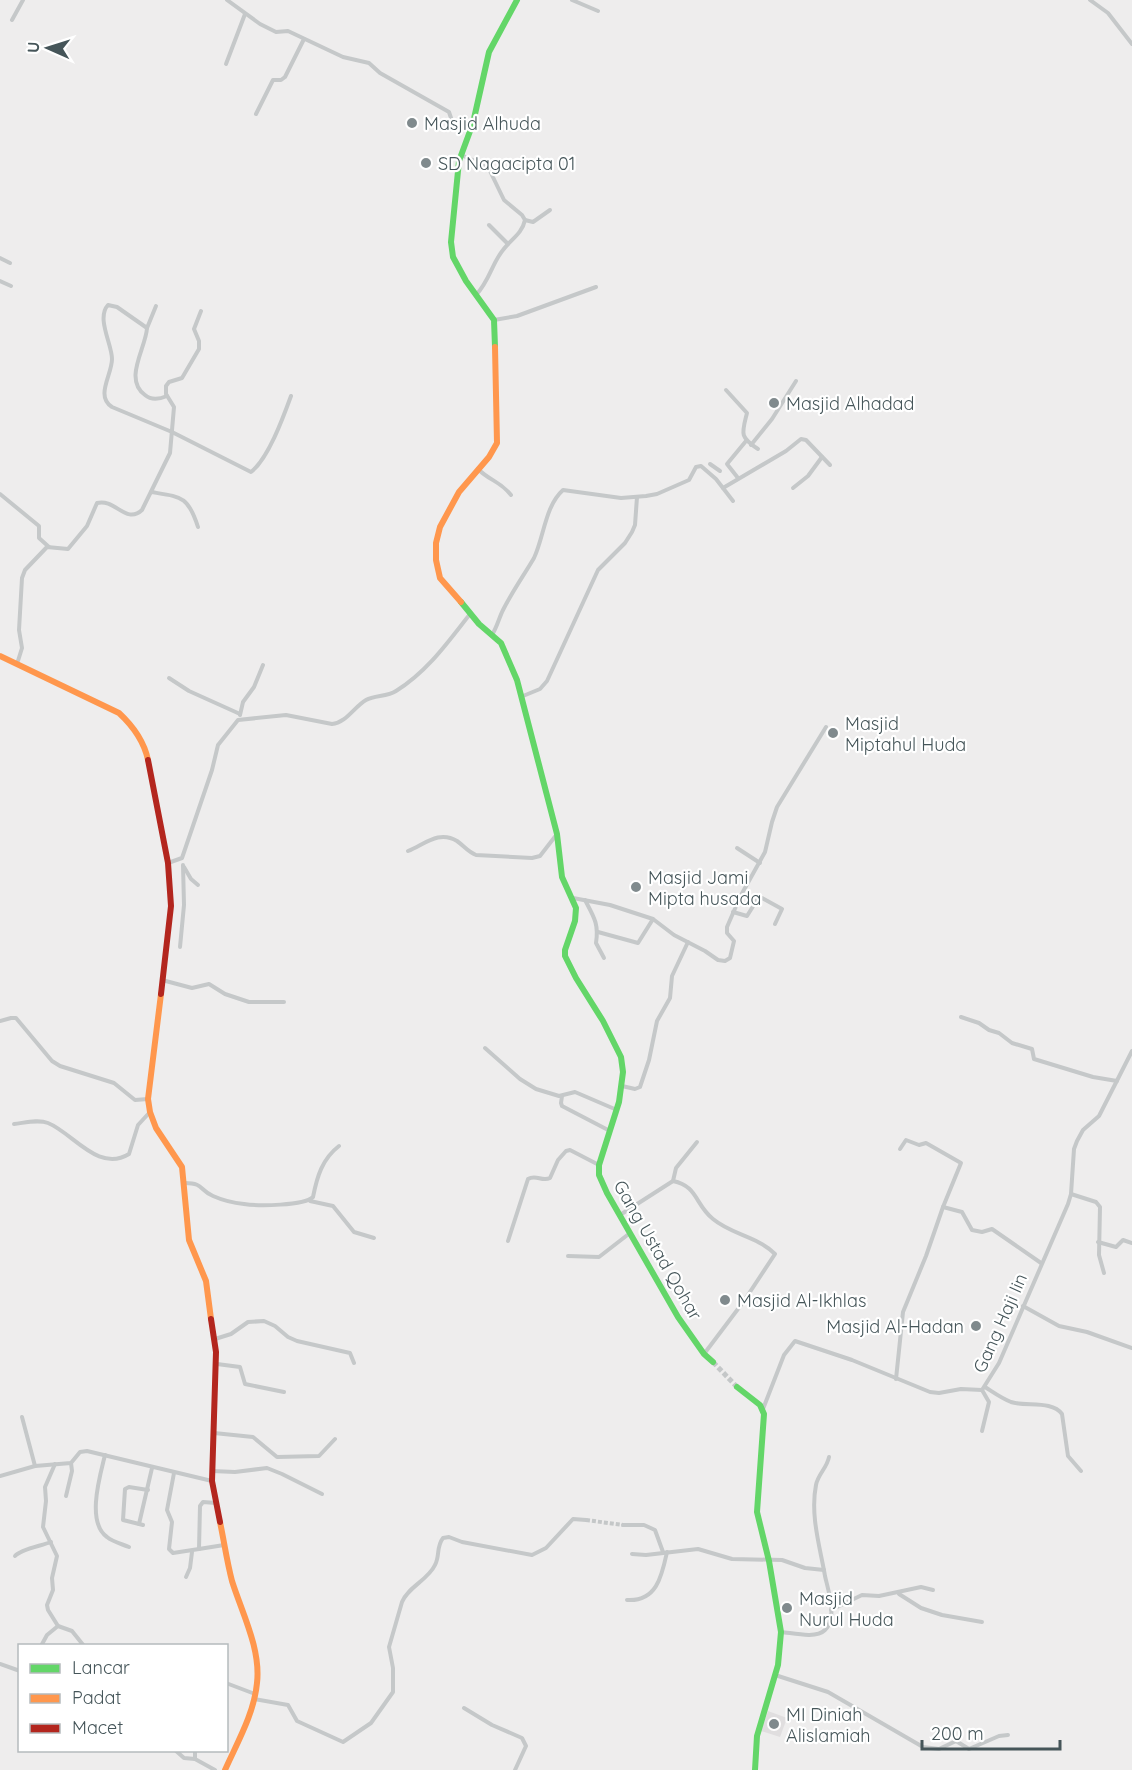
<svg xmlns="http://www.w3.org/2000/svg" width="1132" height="1770" viewBox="0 0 1132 1770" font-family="Quicksand,sans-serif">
<rect width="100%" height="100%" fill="#eeeded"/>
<!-- education -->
<polygon fill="#e0dedf" points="768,1711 787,1718 780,1737 761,1731"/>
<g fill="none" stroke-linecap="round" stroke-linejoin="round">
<!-- street-tunnel -->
<polyline stroke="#c4c7c8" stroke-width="4" stroke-dasharray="4 2" stroke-linecap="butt" points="586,1520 623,1525"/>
<!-- secondary-tunnel -->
<polyline stroke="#c4c7c8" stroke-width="5" stroke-dasharray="5 2.5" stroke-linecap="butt" points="713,1362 737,1387"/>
<!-- street -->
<g stroke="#c5c8c9" stroke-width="4">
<polyline points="227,0 260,24 276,32 288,31 343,57 369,63 380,73 449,112 452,121 471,129"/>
<polyline points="572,0 598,11"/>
<polyline points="1090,0 1108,13 1132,44"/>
<polyline points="12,20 23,0"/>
<polyline points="226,64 245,14"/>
<polyline points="256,114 273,80 281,80 285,77 304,39"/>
<path d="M461,155L480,163L490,171L504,200L522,215L525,220C522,234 511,239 503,250C491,265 490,280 476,295"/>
<polyline points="525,220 533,222 550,210"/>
<polyline points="489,225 508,244"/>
<polyline points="0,258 10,263"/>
<polyline points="0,281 11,286"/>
<polyline points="494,320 517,316 596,287"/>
<polyline points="147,328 156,306"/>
<path d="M726,390L747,413C742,433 739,437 758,449"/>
<path d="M167,396C160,399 152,401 145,395C123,379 146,348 147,328L117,307L108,305C96,318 112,344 112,359C112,375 95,396 112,407L172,432L251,472C268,459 283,418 291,396"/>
<polyline points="751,445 772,419 796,381"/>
<polyline points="710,464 720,471"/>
<path d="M478,469C491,482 499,480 511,495"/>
<polyline points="738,478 727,464 746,441"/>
<polyline points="723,488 786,451 801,439 806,440 830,465"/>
<polyline points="793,488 808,476 822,457"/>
<path d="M151,492C182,497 188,496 198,527"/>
<polyline points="0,494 39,526 39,538 49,547"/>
<path d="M492,635C497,627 499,618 503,610C512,592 524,575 534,558C544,537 545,506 563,490L621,498L646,496L657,494L689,480L696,467L701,466L716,479L733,501"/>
<path d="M17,664L22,648L19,630L22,578L25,570L47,547L68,549L87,526L97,503C115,498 126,525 142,510L170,453L174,407L166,394V386L169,382L182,378L199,349V341L194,329L201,311"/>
<polyline points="169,678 189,691 240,714"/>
<polyline points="523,696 540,689 547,681 598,570 625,543 632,532 635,525 637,497"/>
<polyline points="240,715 243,702 254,687 263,665"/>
<polyline points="737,848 760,863"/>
<path d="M408,851C425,844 439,830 457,841C464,846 468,852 476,855L532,858L540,856L557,834"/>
<path d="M168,863L182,858L212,770L218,745L238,720L286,715L332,724C346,723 354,707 366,700C375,695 387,697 396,691C427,672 448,642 470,614"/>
<polyline points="184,867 191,879 198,885"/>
<polyline points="573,898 610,905 653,919 674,935 705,951 718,960 725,961 730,958 734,941 727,933 727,927 740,897 765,852 772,822 777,807 826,727"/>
<path d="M585,900C594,917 599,924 596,943L604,958"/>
<polyline points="733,912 747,916 757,900 762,898 782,909 775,924"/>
<polyline points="598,932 638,943 653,919"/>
<polyline points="180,947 184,905 183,865"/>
<polyline points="162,980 192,988 209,984 225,994 249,1002 284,1002"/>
<polyline points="961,1017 979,1023 989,1030 999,1033 1012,1043 1032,1049 1034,1059 1093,1077 1117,1081"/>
<polyline points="0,1021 11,1018 16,1018 52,1061 60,1066 114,1083 135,1100 148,1099"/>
<polyline points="485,1048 520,1079 536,1089 559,1096 575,1092 617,1110"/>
<polyline points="622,1086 635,1089 640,1087 649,1060 657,1021 670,998 672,976 688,942"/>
<polyline points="562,1096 561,1103 562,1106 610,1131"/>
<path d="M14,1124C24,1123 38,1119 48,1123C73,1133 98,1173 129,1154L138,1125L150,1112"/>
<polyline points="900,1149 906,1140 919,1145 926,1143 961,1163 943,1207"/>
<path d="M673,1181C698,1186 695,1205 713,1219C732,1235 757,1236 775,1254L744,1301L704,1354"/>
<path d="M185,1183C204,1183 199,1190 213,1196C222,1200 234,1203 244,1204C258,1206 304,1206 313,1197C317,1177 322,1159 339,1146"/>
<polyline points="1071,1194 1096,1202 1100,1207 1099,1255 1104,1273"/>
<polyline points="310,1201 333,1206 354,1232 374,1238"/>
<polyline points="620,1215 673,1181 676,1168 697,1142"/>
<path d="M508,1241L528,1179C536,1174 542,1182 550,1178L558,1160L566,1151L570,1150L599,1165"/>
<polyline points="1098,1242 1116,1247 1123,1240 1132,1243"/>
<polyline points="568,1256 599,1257 630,1233"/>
<polyline points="1023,1306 1059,1326 1087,1332 1132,1348"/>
<polyline points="215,1339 231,1334 248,1322 264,1321 275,1326 288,1337 297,1341 350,1353 354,1363"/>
<polyline points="217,1364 240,1367 245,1384 284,1392"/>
<polyline points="896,1379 903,1312 926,1256 943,1207 962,1212 972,1230 982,1232 992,1229 1041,1263"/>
<path d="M985,1387C993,1392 1001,1398 1011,1402C1026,1407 1052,1400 1062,1414L1068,1456L1081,1471"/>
<polyline points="763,1409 784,1355 795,1341 852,1360 930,1392 939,1393 961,1389 982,1390 999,1363 1068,1204 1071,1194 1074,1149 1077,1141 1083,1130 1099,1116 1132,1051"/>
<polyline points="22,1417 35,1466"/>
<polyline points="982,1431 989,1402 982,1390"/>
<polyline points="214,1433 253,1437 277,1457 319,1456 335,1439"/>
<path d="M105,1455C100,1476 86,1522 107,1537C113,1542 122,1544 129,1547"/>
<polyline points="55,1464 45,1487 46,1501 43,1527 57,1556 52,1578 53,1590 47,1605 48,1610 58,1626 72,1631 84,1646"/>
<polyline points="212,1471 235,1472 267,1468 282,1474 322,1494"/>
<polyline points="174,1473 167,1510 172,1522 169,1549 173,1553 199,1549"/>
<polyline points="0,1476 35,1466 71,1463 80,1452 87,1451 212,1481"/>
<polyline points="66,1496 72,1471 71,1463"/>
<polyline points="216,1503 203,1502 200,1506 199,1549 224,1545"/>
<polyline points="139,1524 152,1468"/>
<polyline points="143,1525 123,1520 125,1489 129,1487 148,1490"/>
<polyline points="623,1525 644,1525 655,1530 663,1552"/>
<polyline points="632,1554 646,1555 698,1549 732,1559 782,1560 805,1568 824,1570"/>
<path d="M15,1556C21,1549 41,1546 51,1542"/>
<polyline points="186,1577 190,1568 192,1552"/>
<polyline points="899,1594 921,1608 942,1615 982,1622"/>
<path d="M627,1600C657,1602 662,1575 667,1552"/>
<polyline points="831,1610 862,1595 879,1596 921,1587 933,1590"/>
<path d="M781,1632C793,1633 816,1639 825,1630C838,1618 828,1590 825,1576C820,1547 810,1515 816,1485C818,1474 827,1468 829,1457"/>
<polyline points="41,1646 47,1635 58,1626"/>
<polyline points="0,1664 20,1671"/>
<polyline points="775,1675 828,1692 923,1747 939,1749 956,1741 969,1749 999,1736 1008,1735"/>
<polyline points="226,1683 255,1694"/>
<path d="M254,1699L288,1705L297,1721L343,1742L371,1723L393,1692V1668L389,1647L402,1602C408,1587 428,1580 435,1565C440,1556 436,1547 443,1538L449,1537L462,1542L532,1555L546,1548L573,1519L586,1520"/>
<polyline points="464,1708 492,1725 522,1738 526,1746 515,1770"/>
<polyline points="175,1750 184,1758 195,1759"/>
<polyline points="195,1750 195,1759 215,1770"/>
</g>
<!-- fast -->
<g stroke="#63d668" stroke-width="6">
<polyline points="495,347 494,320 466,281 453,257 451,242 459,161 473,123 489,52 517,0"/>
<polyline points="461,602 479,624 501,643 517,680 557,834 562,877 576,908 575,921 565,950 565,956 576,978 603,1021 621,1057 623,1072 619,1102 599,1165 599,1175 607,1193 678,1317 704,1354 713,1362"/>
<polyline points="737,1387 760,1405 764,1414 757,1512 769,1561 781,1632 778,1665 757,1736 755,1770"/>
</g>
<!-- slow -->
<g stroke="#ff974d" stroke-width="6">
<polyline points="461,602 440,578 436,560 436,543 440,527 459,492 489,457 497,443 495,347"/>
<path d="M0,656L119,713C133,726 144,741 148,760"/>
<polyline points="161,994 148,1099 150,1112 156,1128 182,1167 189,1240 206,1281 211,1319"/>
<path d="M220,1522C224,1541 227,1562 232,1581C242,1613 261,1649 257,1683C254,1714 237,1743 225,1770"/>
</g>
<!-- jam -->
<g stroke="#b3261e" stroke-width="6">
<polyline points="148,760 168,863 171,906 161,994"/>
<polyline points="211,1319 216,1352 212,1481 220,1522"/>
</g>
</g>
<!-- markers -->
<g fill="#808a8d" stroke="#fff" stroke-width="2">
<circle cx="412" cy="123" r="6"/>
<circle cx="426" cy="163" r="6"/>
<circle cx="774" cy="403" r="6"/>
<circle cx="833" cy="733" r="6"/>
<circle cx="636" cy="887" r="6"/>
<circle cx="725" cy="1300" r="6"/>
<circle cx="976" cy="1326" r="6"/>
<circle cx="787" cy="1608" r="6"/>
<circle cx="774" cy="1724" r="6"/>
</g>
<g text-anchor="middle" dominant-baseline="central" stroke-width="4.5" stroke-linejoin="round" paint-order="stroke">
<!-- poi labels -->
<g font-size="18" fill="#455559" stroke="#fff" text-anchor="start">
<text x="424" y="123">Masjid Alhuda</text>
<text x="438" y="163">SD Nagacipta 01</text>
<text x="786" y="403">Masjid Alhadad</text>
<text x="845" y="723">Masjid<tspan x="845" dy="21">Miptahul Huda</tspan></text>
<text x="648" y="877">Masjid Jami<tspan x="648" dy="21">Mipta husada</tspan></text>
<text x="737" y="1300">Masjid Al-Ikhlas</text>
<text x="964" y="1326" text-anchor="end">Masjid Al-Hadan</text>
<text x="799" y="1598">Masjid<tspan x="799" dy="21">Nurul Huda</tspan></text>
<text x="786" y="1714">MI Diniah<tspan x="786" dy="21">Alislamiah</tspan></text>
</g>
<!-- street labels -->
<g font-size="18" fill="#455559" stroke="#fff">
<text transform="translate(658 1250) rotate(60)">Gang Ustad Qohar</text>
<text transform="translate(1000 1323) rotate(-66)">Gang Haji Iin</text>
</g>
</g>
<!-- legend -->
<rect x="18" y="1644" width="210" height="108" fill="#ffffff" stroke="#b5bbbd" stroke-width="1.5"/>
<rect x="30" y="1664" width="30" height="9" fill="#63d668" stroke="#b5bbbd" stroke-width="1.5"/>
<text x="72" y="1674" font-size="18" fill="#455559">Lancar</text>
<rect x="30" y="1694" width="30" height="9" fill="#ff974d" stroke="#b5bbbd" stroke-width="1.5"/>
<text x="72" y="1704" font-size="18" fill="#455559">Padat</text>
<rect x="30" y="1724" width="30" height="9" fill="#b3261e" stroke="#b5bbbd" stroke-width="1.5"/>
<text x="72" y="1734" font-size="18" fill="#455559">Macet</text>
<!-- north arrow -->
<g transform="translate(48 48) rotate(273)" stroke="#ffffff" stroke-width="4.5" paint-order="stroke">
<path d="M0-4.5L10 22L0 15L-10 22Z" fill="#455559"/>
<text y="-9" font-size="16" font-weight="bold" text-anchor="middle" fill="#455559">U</text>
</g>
<!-- scale -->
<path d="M922 1740v9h138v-9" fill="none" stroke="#455559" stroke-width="3"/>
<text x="931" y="1740" font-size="18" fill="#455559" stroke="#ffffff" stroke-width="4.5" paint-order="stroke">200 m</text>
</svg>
